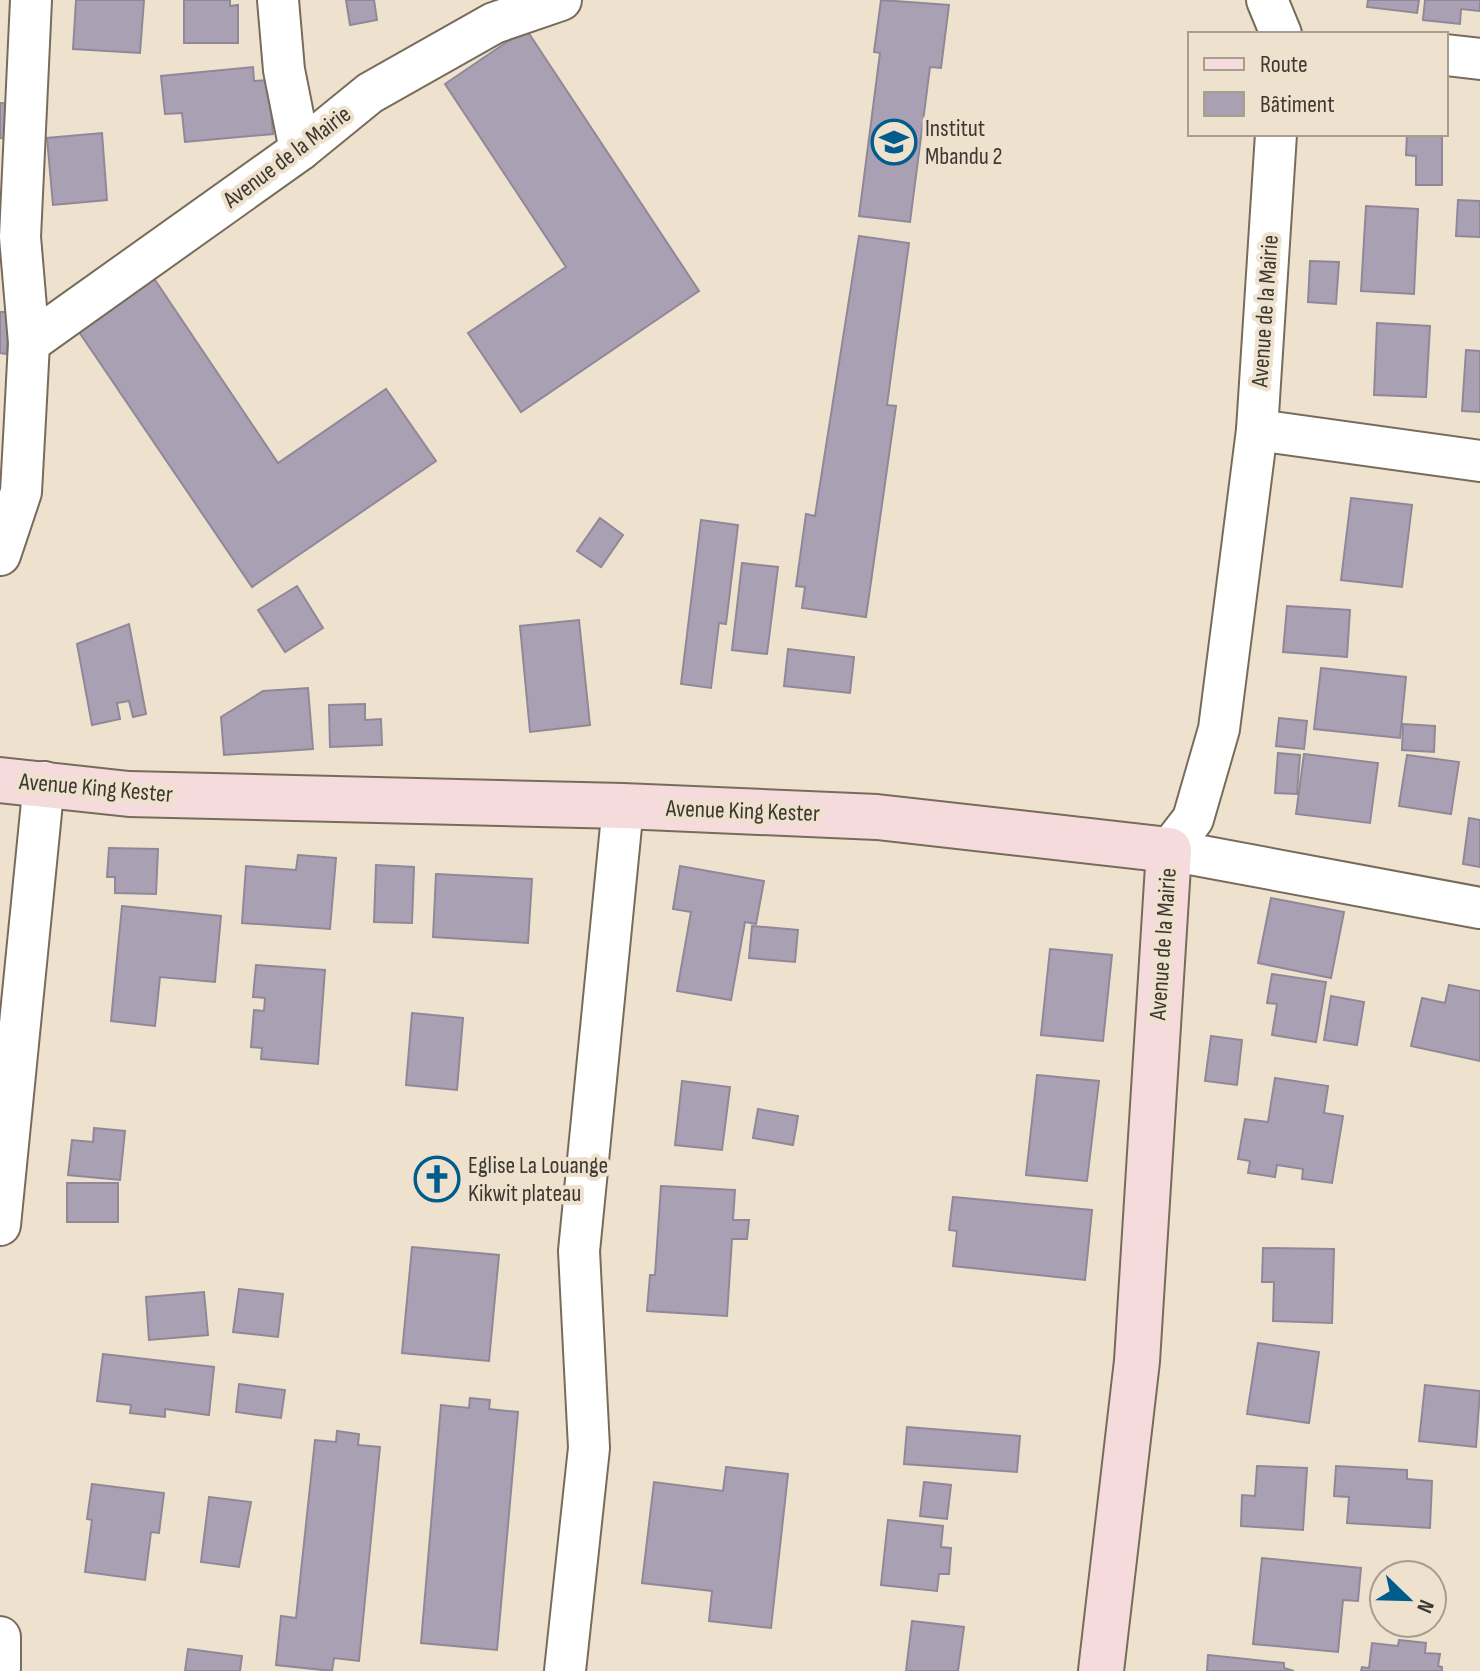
<svg xmlns="http://www.w3.org/2000/svg" width="1480" height="1671" viewBox="0 0 1480 1671" font-family="'Sofia Sans Condensed',sans-serif">
<rect width="100%" height="100%" fill="#eee2ce"/>
<!-- building -->
<g fill="#aaa0b3" stroke="#908799" stroke-width="2">
<polygon points="76,0 144,0 140,53 73,49"/>
<polygon points="184,0 230,0 230,6 238,5 238,43 184,43"/>
<polygon points="346,0 374,0 377,20 350,25"/>
<polygon points="881,0 949,5 941,68 930,67 910,222 859,216 880,53 874,52"/>
<polygon points="1368,0 1419,0 1417,13 1367,7"/>
<polygon points="1425,0 1480,0 1480,11 1461,9 1460,24 1423,20"/>
<polygon points="526,29 699,291 521,412 468,333 566,267 445,84"/>
<polygon points="253,67 254,81 268,80 273,134 185,142 182,113 165,114 161,76"/>
<polygon points="0,103 15,104 13,139 0,138"/>
<polygon points="102,133 107,200 53,205 47,138"/>
<polygon points="1407,134 1442,134 1442,185 1416,185 1416,156 1406,155"/>
<polygon points="1458,200 1480,201 1480,237 1456,236"/>
<polygon points="1366,206 1418,209 1414,294 1361,291"/>
<polygon points="859,236 909,243 887,405 896,406 866,617 802,608 805,587 796,586 806,514 815,516"/>
<polygon points="1310,261 1339,262 1336,304 1308,302"/>
<polygon points="153,277 278,463 386,389 436,461 252,587 77,329"/>
<polygon points="0,312 9,312 7,354 0,353"/>
<polygon points="1377,323 1430,326 1426,397 1374,395"/>
<polygon points="1466,350 1480,351 1480,412 1462,411"/>
<polygon points="1351,498 1412,505 1402,587 1341,580"/>
<polygon points="600,518 623,535 601,567 577,551"/>
<polygon points="701,520 738,525 726,624 719,623 711,688 681,684"/>
<polygon points="742,563 778,567 767,654 732,650"/>
<polygon points="297,586 323,628 285,652 258,610"/>
<polygon points="1287,606 1350,610 1347,657 1283,652"/>
<polygon points="579,620 590,725 530,732 520,626"/>
<polygon points="129,624 146,714 133,717 129,701 117,703 120,719 92,725 77,644"/>
<polygon points="788,649 854,657 850,693 784,686"/>
<polygon points="1321,668 1406,677 1400,738 1314,729"/>
<polygon points="308,688 313,749 224,755 221,717 263,691"/>
<polygon points="365,704 365,720 381,719 382,745 330,747 329,705"/>
<polygon points="1279,718 1307,721 1304,749 1276,746"/>
<polygon points="1403,724 1435,726 1434,752 1402,750"/>
<polygon points="1278,753 1300,755 1297,794 1275,793"/>
<polygon points="1304,754 1378,763 1370,823 1296,814"/>
<polygon points="1407,755 1459,762 1451,814 1399,806"/>
<polygon points="1469,818 1480,820 1480,867 1463,864"/>
<polygon points="109,848 158,849 156,894 115,893 115,877 107,877"/>
<polygon points="298,855 336,858 330,929 242,923 246,866 296,870"/>
<polygon points="376,865 414,867 412,923 374,922"/>
<polygon points="680,866 764,881 756,924 745,922 731,1000 677,991 691,912 673,909"/>
<polygon points="436,874 532,879 528,943 433,937"/>
<polygon points="1271,898 1344,912 1331,978 1258,963"/>
<polygon points="122,906 221,916 215,982 160,977 155,1026 111,1021"/>
<polygon points="752,926 798,930 795,962 749,958"/>
<polygon points="1050,949 1112,955 1103,1041 1041,1035"/>
<polygon points="256,965 325,970 318,1064 261,1059 262,1048 251,1047 254,1010 264,1011 265,998 253,997"/>
<polygon points="1272,974 1326,982 1316,1042 1272,1035 1277,1004 1267,1003"/>
<polygon points="1449,985 1480,991 1480,1061 1411,1046 1422,998 1445,1003"/>
<polygon points="1331,996 1364,1002 1357,1045 1324,1040"/>
<polygon points="412,1013 463,1018 457,1090 406,1085"/>
<polygon points="1211,1036 1242,1040 1237,1085 1205,1081"/>
<polygon points="1037,1075 1099,1081 1087,1181 1026,1175"/>
<polygon points="1275,1078 1328,1086 1324,1113 1343,1116 1332,1183 1302,1179 1303,1169 1277,1165 1275,1177 1248,1173 1250,1161 1238,1159 1245,1119 1268,1122"/>
<polygon points="682,1081 730,1087 722,1150 675,1145"/>
<polygon points="758,1109 798,1116 793,1145 753,1138"/>
<polygon points="94,1128 125,1131 120,1180 68,1175 72,1140 93,1142"/>
<rect x="67" y="1183" width="51" height="39"/>
<polygon points="661,1186 735,1190 733,1220 749,1220 747,1239 732,1239 727,1316 647,1311 650,1275 655,1275"/>
<polygon points="953,1197 1092,1210 1085,1280 953,1266 957,1231 949,1230"/>
<polygon points="412,1247 499,1255 489,1361 402,1353"/>
<polygon points="1263,1248 1334,1249 1332,1323 1273,1321 1274,1282 1262,1282"/>
<polygon points="239,1289 283,1294 278,1337 233,1332"/>
<polygon points="204,1292 208,1335 149,1340 146,1297"/>
<polygon points="1258,1343 1319,1352 1309,1423 1247,1414"/>
<polygon points="103,1354 214,1367 209,1415 165,1409 165,1417 130,1413 131,1405 97,1401"/>
<polygon points="239,1384 285,1390 281,1418 236,1412"/>
<polygon points="1425,1385 1480,1391 1476,1447 1419,1441"/>
<polygon points="470,1398 490,1400 489,1409 518,1412 497,1650 421,1643 441,1405 469,1408"/>
<polygon points="907,1427 1020,1436 1017,1472 904,1464"/>
<polygon points="337,1431 359,1434 358,1445 380,1447 359,1661 334,1658 332,1671 276,1665 281,1616 296,1618 315,1440 336,1442"/>
<polygon points="1257,1466 1307,1468 1303,1530 1241,1526 1242,1495 1255,1496"/>
<polygon points="1336,1466 1407,1470 1407,1479 1432,1481 1430,1528 1347,1523 1349,1497 1334,1496"/>
<polygon points="726,1467 788,1474 771,1628 709,1621 712,1591 642,1583 654,1482 723,1491"/>
<polygon points="924,1482 951,1485 947,1519 920,1516"/>
<polygon points="92,1484 164,1493 159,1533 151,1532 145,1580 85,1572 92,1520 87,1519"/>
<polygon points="209,1497 251,1502 239,1567 201,1562"/>
<polygon points="888,1520 943,1526 941,1547 951,1548 949,1574 939,1574 937,1591 881,1585"/>
<polygon points="1262,1558 1361,1568 1358,1601 1343,1600 1338,1652 1253,1644"/>
<polygon points="912,1621 964,1627 958,1671 906,1671"/>
<polygon points="1399,1640 1426,1643 1425,1653 1440,1654 1438,1666 1442,1667 1442,1671 1361,1671 1362,1667 1369,1668 1372,1643 1398,1646"/>
<polygon points="188,1649 242,1656 240,1671 185,1671"/>
<polygon points="1208,1655 1284,1663 1284,1668 1294,1671 1207,1671"/>
</g>
<g fill="none" stroke-linecap="round" stroke-linejoin="round">
<!-- street casing -->
<g stroke="#776c5b" stroke-width="44">
<g id="street">
<polyline points="278,0 284,70 300,150"/>
<polyline points="1267,0 1281,34"/>
<polyline points="1446,55 1480,59"/>
<polyline points="1276,134 1257,430 1219,729 1193,819 1169,850 1480,908"/>
<polyline points="29,343 300,150 370,93 494,23 561,0"/>
<polyline points="1257,430 1480,461"/>
<polyline points="0,555 21,492 25,419 29,343 20,237 31,0"/>
<polyline points="0,1225 44,782"/>
<polyline points="0,1637 0,1668"/>
<polyline points="565,1671 589,1448 579,1251 623,806"/>
</g>
</g>
<!-- secondary casing -->
<g stroke="#776c5b" stroke-width="48">
<polyline id="secondary" points="0,780 129,794 623,806 877,817 1169,850 1137,1361 1101,1671"/>
</g>
<!-- street -->
<use href="#street" stroke="#fff" stroke-width="40"/>
<!-- secondary -->
<use href="#secondary" stroke="#f5dbdc" stroke-width="44"/>
</g>
<!-- icons -->
<defs>
<g id="school-ring" transform="scale(2.3)"><circle r="9.5" fill="#eee2ce" stroke="#005c8d" stroke-width="1.5"/><path d="M0-5L7-2L0 1L-7-2ZM-4 1L0 2.5L4 1V4Q0 6-4 4Z" fill="#005c8d"/></g>
<g id="church-ring" transform="scale(2.3)"><circle r="9.5" fill="#eee2ce" stroke="#005c8d" stroke-width="1.5"/><path d="M-1.2-6h2.4v3.5h3.3v2.4h-3.3V6h-2.4V-.1h-3.3v-2.4h3.3Z" fill="#005c8d"/></g>
</defs>
<g fill-rule="evenodd">
<use href="#school-ring" x="894" y="142"/>
<use href="#church-ring" x="437" y="1179"/>
</g>
<g text-anchor="middle" dominant-baseline="central" stroke-width="8" stroke-linejoin="round" paint-order="stroke">
<!-- poi labels -->
<g font-size="24" fill="#3d3831" stroke="#eee2ce" text-anchor="start">
<text x="925" y="128">Institut<tspan x="925" dy="28">Mbandu 2</tspan></text>
<text x="468" y="1165">Eglise La Louange<tspan x="468" dy="28">Kikwit plateau</tspan></text>
</g>
<!-- street labels -->
<g font-size="24" fill="#3d3831" stroke="#eee2ce">
<text transform="translate(287 157) rotate(-37)">Avenue de la Mairie</text>
<text transform="translate(1265 311) rotate(-86)">Avenue de la Mairie</text>
<text transform="translate(96 788) rotate(5)">Avenue King Kester</text>
<text transform="translate(743 811) rotate(2)">Avenue King Kester</text>
<text transform="translate(1163 944) rotate(-86)">Avenue de la Mairie</text>
</g>
</g>
<!-- legend -->
<rect x="1188" y="32" width="260" height="104" fill="#eee2ce" stroke="#a79e8f" stroke-width="2"/>
<rect x="1204" y="58" width="40" height="12" fill="#f5dbdc" stroke="#a79e8f" stroke-width="2"/>
<text x="1260" y="72" font-size="24" fill="#3d3831">Route</text>
<rect x="1204" y="92" width="40" height="24" fill="#aaa0b3" stroke="#a79e8f" stroke-width="2"/>
<text x="1260" y="112" font-size="24" fill="#3d3831">Bâtiment</text>
<!-- north arrow -->
<g transform="translate(1408 1599) rotate(113)"><circle r="38" fill="#eee2ce" stroke="#a79e8f" stroke-width="2"/>
<path d="M0-6L14 30L0 20L-14 30Z" fill="#005c8d"/>
<text y="-12" font-size="22" font-weight="bold" text-anchor="middle" fill="#3d3831">N</text>
</g>
</svg>
